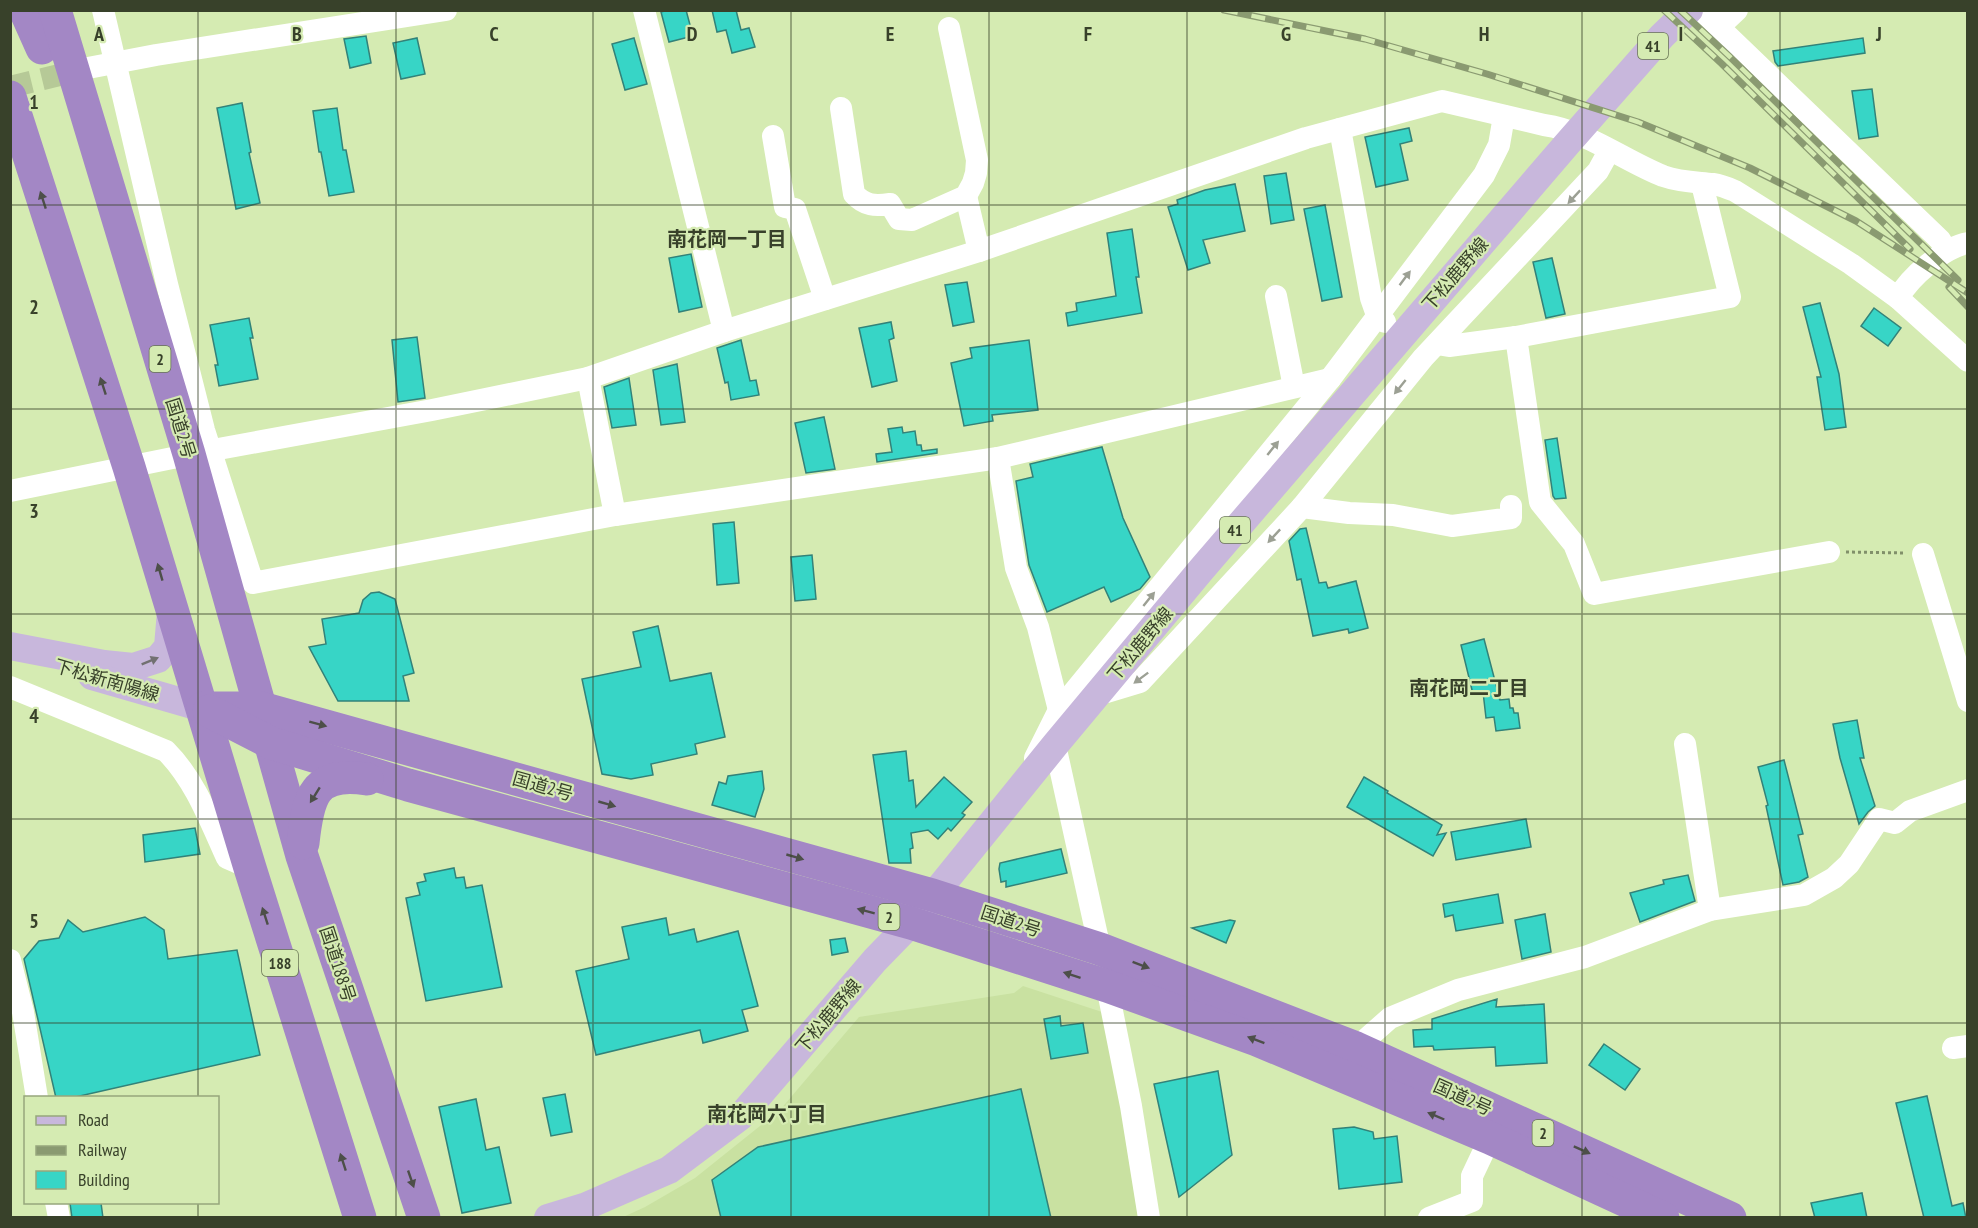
<svg xmlns="http://www.w3.org/2000/svg" width="1978" height="1228" viewBox="0 0 1978 1228" font-family="'PT Sans Narrow','Noto Sans JP',sans-serif">
<rect width="100%" height="100%" fill="#d5ebb2"/>
<!-- built -->
<polygon fill="#c9e1a1" points="1023,986 1102,1012 1119,1096 1138,1217 621,1218 645,1207 695,1178 780,1110 859,1017 1014,993"/>
<!-- building -->
<g fill="#37d5c6" stroke="#328279" stroke-width="1.5">
<polygon points="668,10 686,10 693,36 669,42 661,12"/>
<polygon points="712,10 736,10 741,30 749,28 755,47 732,53 726,30 717,32"/>
<polygon points="366,36 371,63 350,68 344,39"/>
<polygon points="417,38 425,74 401,79 393,43"/>
<polygon points="634,38 647,84 625,90 612,44"/>
<polygon points="1863,38 1865,53 1778,66 1775,62 1773,51"/>
<polygon points="1872,89 1878,136 1859,139 1852,91"/>
<polygon points="242,103 251,152 249,153 260,203 236,209 217,108"/>
<polygon points="337,108 343,150 346,150 354,192 329,196 321,152 319,152 313,111"/>
<polygon points="1409,128 1412,141 1400,144 1408,180 1376,187 1365,137"/>
<polygon points="1286,173 1294,220 1271,224 1264,176"/>
<polygon points="1235,184 1245,231 1203,240 1210,263 1188,270 1168,207 1178,204 1177,200 1205,190"/>
<polygon points="1325,205 1342,297 1322,301 1304,209"/>
<polygon points="1132,229 1139,277 1136,277 1142,313 1068,326 1066,313 1077,311 1076,303 1116,296 1107,233"/>
<polygon points="691,254 702,307 679,312 669,258"/>
<polygon points="1552,258 1565,314 1546,318 1533,262"/>
<polygon points="967,282 974,322 953,326 945,285"/>
<polygon points="1820,303 1839,374 1846,427 1825,430 1817,377 1821,377 1803,307"/>
<polygon points="1874,308 1901,328 1888,346 1861,326"/>
<polygon points="249,318 253,338 250,338 258,379 219,386 215,365 218,365 210,325"/>
<polygon points="891,322 894,338 889,340 897,381 872,387 859,328"/>
<polygon points="417,337 425,398 398,402 392,340"/>
<polygon points="741,340 750,381 756,380 759,395 731,400 728,382 725,383 717,348"/>
<polygon points="1029,340 1038,410 992,415 993,421 964,426 951,363 972,358 970,348"/>
<polygon points="677,364 685,422 661,425 653,370"/>
<polygon points="629,378 636,425 612,428 604,387"/>
<polygon points="824,417 835,469 806,473 795,423"/>
<polygon points="902,427 903,433 915,431 917,445 921,445 922,451 937,449 937,453 877,462 876,454 892,452 888,429"/>
<polygon points="1557,438 1566,498 1555,499 1553,496 1545,440"/>
<polygon points="1102,447 1123,518 1150,577 1140,589 1111,602 1104,587 1047,612 1029,565 1016,481 1033,477 1030,464"/>
<polygon points="734,522 739,583 717,585 713,524"/>
<polygon points="1306,528 1319,583 1326,582 1328,588 1356,581 1368,628 1349,633 1348,629 1313,636 1301,579 1297,580 1289,541 1300,529"/>
<polygon points="812,555 816,599 795,601 791,557"/>
<polygon points="379,592 395,599 414,673 403,676 409,701 338,701 309,647 326,644 322,619 359,613 363,600 371,593"/>
<polygon points="658,626 670,681 711,673 725,737 695,744 697,754 651,764 653,775 631,779 602,774 582,679 641,667 633,632"/>
<polygon points="1484,639 1500,700 1509,699 1510,708 1513,708 1514,713 1518,713 1520,728 1496,731 1494,717 1486,718 1483,692 1473,694 1461,645"/>
<polygon points="1857,720 1864,758 1860,758 1875,806 1868,812 1859,824 1840,758 1833,724"/>
<polygon points="906,751 909,781 913,780 916,807 944,777 972,802 962,813 965,815 951,831 948,828 938,839 928,830 911,833 913,848 910,849 911,863 889,863 873,755"/>
<polygon points="1784,760 1803,834 1798,835 1808,877 1799,882 1783,885 1766,806 1768,805 1758,767"/>
<polygon points="762,771 764,789 755,817 712,805 719,782 726,784 728,776"/>
<polygon points="1364,777 1388,791 1387,793 1442,825 1437,835 1446,833 1433,856 1347,807"/>
<polygon points="1526,819 1531,847 1456,860 1451,832"/>
<polygon points="195,828 200,854 145,862 143,835"/>
<polygon points="1061,849 1067,873 1006,887 1006,881 1001,882 999,869 1000,863"/>
<polygon points="454,868 456,878 464,877 466,888 482,885 502,987 426,1001 406,898 420,895 417,883 426,881 424,874"/>
<polygon points="1688,875 1695,901 1640,922 1630,893 1664,884 1663,880"/>
<polygon points="1498,894 1503,923 1456,931 1453,915 1445,917 1443,904"/>
<polygon points="1545,914 1551,952 1522,959 1515,920"/>
<polygon points="145,917 164,930 168,959 237,950 260,1055 71,1098 56,1098 24,959 39,941 59,938 68,920 83,932"/>
<polygon points="666,918 669,935 694,929 697,942 738,931 758,1006 742,1010 748,1031 703,1043 700,1030 596,1055 576,971 629,959 622,927"/>
<polygon points="1230,920 1235,921 1226,943 1192,928"/>
<polygon points="845,938 848,952 832,955 830,940"/>
<polygon points="1497,999 1496,1007 1544,1004 1547,1063 1496,1066 1495,1047 1434,1050 1433,1046 1414,1047 1413,1030 1432,1029 1432,1019"/>
<polygon points="1060,1016 1061,1026 1083,1023 1088,1053 1051,1059 1044,1019"/>
<polygon points="1604,1044 1640,1069 1625,1090 1589,1065"/>
<polygon points="1218,1071 1232,1155 1179,1197 1154,1084"/>
<polygon points="1021,1089 1051,1218 721,1218 712,1180 758,1147"/>
<polygon points="565,1094 572,1132 551,1136 543,1098"/>
<polygon points="1927,1096 1952,1206 1963,1203 1966,1218 1924,1218 1896,1103"/>
<polygon points="476,1099 486,1150 499,1147 511,1203 462,1213 439,1107"/>
<polygon points="1354,1127 1373,1132 1374,1139 1397,1136 1402,1182 1339,1189 1333,1129"/>
<polygon points="1862,1193 1867,1218 1815,1218 1811,1203"/>
<polygon points="70,1203 101,1203 103,1218 72,1218"/>
</g>
<g fill="none" stroke-linecap="round" stroke-linejoin="round">
<!-- minor-tunnel -->
<polyline stroke="#b6c997" stroke-width="22" stroke-dasharray="22 11" stroke-linecap="butt" points="10,87 88,68"/>
<!-- path -->
<polyline stroke="#81906a" stroke-width="3" stroke-dasharray="3 3" stroke-linecap="butt" points="1846,552 1906,553"/>
<!-- minor -->
<g stroke="#fff" stroke-width="22">
<polyline points="103,10 167,284 204,430 253,583 615,515 998,458 1330,379"/>
<polyline points="644,10 724,331"/>
<polyline points="1705,14 1940,240 1946,250"/>
<polyline points="1719,27 1737,10"/>
<polyline points="88,68 156,55 446,10"/>
<path d="M841,108L854,194C865,206 875,206 890,204L899,219L912,220L966,196L973,183L976,173L977,160L949,28"/>
<polyline points="1340,129 1371,298 1377,315 1385,322"/>
<polyline points="773,136 785,207 795,209 825,299"/>
<polyline points="966,196 979,251"/>
<polyline points="1276,296 1294,387"/>
<polyline points="1898,298 1968,361"/>
<polyline points="1516,337 1540,502 1574,544 1594,594 1829,552"/>
<polyline points="1437,344 1449,346 1516,337 1730,297 1702,184"/>
<polyline points="588,378 615,515"/>
<polyline points="998,458 1016,568 1038,627 1059,710"/>
<path d="M10,491L202,452L432,410L588,378L724,331L979,251L1306,138L1442,101L1544,125C1587,131 1623,160 1663,176C1680,182 1695,182 1713,184C1720,185 1728,188 1735,191L1851,264L1898,298C1910,277 1944,247 1968,243"/>
<polyline points="1302,507 1349,513 1393,515 1452,526 1511,518 1511,506"/>
<polyline points="1923,554 1968,701"/>
<path d="M10,687L166,751C195,780 210,821 227,858L250,868"/>
<polyline points="1097,695 1140,682 1302,507 1423,358 1598,171 1609,151"/>
<polyline points="1685,744 1710,910"/>
<polyline points="1055,745 1100,949"/>
<polyline points="1035,758 1059,710 1330,379 1484,175 1499,145 1504,116"/>
<polyline points="10,960 23,1012 37,1098"/>
<polyline points="1107,986 1131,1106 1149,1218"/>
<polyline points="1356,1048 1390,1018 1458,990 1585,957 1710,910 1804,895 1834,878 1849,864 1879,819 1895,823 1910,811 1968,790"/>
<polyline points="1953,1048 1968,1046"/>
<polyline points="56,1202 59,1218"/>
<polyline points="1429,1218 1472,1201 1472,1176 1490,1138"/>
</g>
<!-- major -->
<g stroke="#c8b7dc" stroke-width="28">
<polyline points="10,646 104,664 133,667 158,659 168,647 171,611"/>
<polyline points="92,676 203,708"/>
<polyline points="548,1218 584,1207 669,1170 741,1116 875,960 911,923 1055,745 1201,570 1567,144 1662,36 1689,10"/>
</g>
<!-- highway -->
<g stroke="#a387c5" stroke-width="33">
<polyline points="25,10 42,48"/>
<polyline points="55,10 189,454 302,856 424,1218"/>
<polyline points="10,97 129,467 250,868 360,1218"/>
<polyline points="203,708 261,708 932,895 1100,949 1356,1048 1730,1218"/>
<polyline points="209,711 271,743 408,785 911,923 1107,986 1257,1040 1490,1138 1663,1218"/>
<path d="M303,843C308,796 314,771 367,779"/>
</g>
<!-- rail casing -->
<g stroke="#8a9a71" stroke-width="7">
<g id="rail">
<polyline points="1224,10 1365,39 1487,74 1638,122 1750,168 1856,221 1968,293"/>
<polyline points="1664,10 1722,64 1910,249"/>
<polyline points="1680,10 1729,56 1958,280"/>
<polyline points="1949,287 1968,307"/>
</g>
</g>
<!-- rail -->
<use href="#rail" stroke="#d5ebb2" stroke-width="4.5" stroke-dasharray="14" stroke-linecap="butt"/>
</g>
<!-- one-way arrows -->
<defs><path id="oneway-solid" d="M-6-.8H1V-3.2L6.5 0L1 3.2V.8H-6Z" transform="scale(1.5)"/></defs>
<g fill="#9ca094">
<use href="#oneway-solid" transform="translate(1574 197) rotate(133)"/>
<use href="#oneway-solid" transform="translate(1405 278) rotate(-53)"/>
<use href="#oneway-solid" transform="translate(1400 387) rotate(129)"/>
<use href="#oneway-solid" transform="translate(1273 448) rotate(-51)"/>
<use href="#oneway-solid" transform="translate(1274 536) rotate(133)"/>
<use href="#oneway-solid" transform="translate(1149 599) rotate(-51)"/>
<use href="#oneway-solid" transform="translate(1141 678) rotate(143)"/>
</g>
<g fill="#4d4f49">
<use href="#oneway-solid" transform="translate(43 200) rotate(-108)"/>
<use href="#oneway-solid" transform="translate(103 386) rotate(-108)"/>
<use href="#oneway-solid" transform="translate(160 572) rotate(-106)"/>
<use href="#oneway-solid" transform="translate(318 724) rotate(15)"/>
<use href="#oneway-solid" transform="translate(315 795) rotate(122)"/>
<use href="#oneway-solid" transform="translate(607 804) rotate(16)"/>
<use href="#oneway-solid" transform="translate(795 857) rotate(16)"/>
<use href="#oneway-solid" transform="translate(866 911) rotate(-165)"/>
<use href="#oneway-solid" transform="translate(265 916) rotate(-108)"/>
<use href="#oneway-solid" transform="translate(1141 965) rotate(21)"/>
<use href="#oneway-solid" transform="translate(1072 975) rotate(-162)"/>
<use href="#oneway-solid" transform="translate(1256 1040) rotate(-159)"/>
<use href="#oneway-solid" transform="translate(1436 1116) rotate(-157)"/>
<use href="#oneway-solid" transform="translate(1582 1150) rotate(24)"/>
<use href="#oneway-solid" transform="translate(343 1162) rotate(-108)"/>
<use href="#oneway-solid" transform="translate(411 1179) rotate(71)"/>
</g>
<use fill="#727071" href="#oneway-solid" transform="translate(150 661) rotate(-22)"/>
<!-- grid -->
<path fill="none" stroke="#38412a" stroke-width="1.5" stroke-opacity="0.55" d="M198,10V1098M396,10V1218M593,10V1218M791,10V1218M989,10V1218M1187,10V1218M1385,10V1218M1582,10V1218M1780,10V1218M10,205H1968M10,409H1968M10,614H1968M10,819H1968M10,1023H1968M198,1202V1218"/>
<g text-anchor="middle" dominant-baseline="central" stroke-width="4.5" stroke-linejoin="round" paint-order="stroke">
<!-- shield labels -->
<g fill="#d5ebb2" stroke="#677453" stroke-width="1.5">
<rect x="1638" y="33" width="30" height="26" rx="4.5"/>
<rect x="149.5" y="346" width="21" height="26" rx="4.5"/>
<rect x="1220" y="517" width="30" height="26" rx="4.5"/>
<rect x="878.5" y="904" width="21" height="26" rx="4.5"/>
<rect x="262" y="950" width="36" height="26" rx="4.5"/>
<rect x="1532.5" y="1120" width="21" height="26" rx="4.5"/>
</g>
<g font-size="16" font-weight="bold" fill="#38412a">
<text x="1653" y="46">41</text>
<text x="160" y="359">2</text>
<text x="1235" y="530">41</text>
<text x="889" y="917">2</text>
<text x="280" y="963">188</text>
<text x="1543" y="1133">2</text>
</g>
<!-- street labels -->
<g font-size="18" fill="#38412a" stroke="#d5ebb2">
<text transform="translate(1455 274) rotate(-49)">下松鹿野線</text>
<text transform="translate(181 428) rotate(73)">国道2号</text>
<text transform="translate(1140 644) rotate(-50)">下松鹿野線</text>
<text transform="translate(107 680) rotate(16)">下松新南陽線</text>
<text transform="translate(543 786) rotate(16)">国道2号</text>
<text transform="translate(1011 921) rotate(18)">国道2号</text>
<text transform="translate(338 964) rotate(72)">国道188号</text>
<text transform="translate(828 1016) rotate(-50)">下松鹿野線</text>
<text transform="translate(1463 1097) rotate(24)">国道2号</text>
</g>
<!-- neighbourhood labels -->
<g font-size="20" font-weight="bold" fill="#38412a" stroke="#d5ebb2">
<text x="727" y="239">南花岡一丁目</text>
<text x="1469" y="688">南花岡二丁目</text>
<text x="767" y="1114">南花岡六丁目</text>
</g>
</g>
<g font-size="20" text-anchor="middle" font-weight="bold" fill="#38412a" stroke="#d5ebb2" stroke-width="4.5" stroke-linejoin="round" paint-order="stroke">
<text x="99" y="41">A</text>
<text x="297" y="41">B</text>
<text x="494" y="41">C</text>
<text x="692" y="41">D</text>
<text x="890" y="41">E</text>
<text x="1088" y="41">F</text>
<text x="1286" y="41">G</text>
<text x="1484" y="41">H</text>
<text x="1681" y="41">I</text>
<text x="1879" y="41">J</text>
<text x="34" y="109">1</text>
<text x="34" y="314">2</text>
<text x="34" y="518">3</text>
<text x="34" y="723">4</text>
<text x="34" y="928">5</text>
</g>
<!-- border -->
<rect width="1978" height="1228" fill="none" stroke="#38412a" stroke-width="24"/>
<!-- legend -->
<rect x="24" y="1096" width="195" height="108" fill="#d5ebb2" stroke="#96a77c" stroke-width="1.5"/>
<rect x="36" y="1116" width="30" height="9" fill="#c8b7dc" stroke="#96a77c" stroke-width="1.5"/>
<text x="78" y="1126" font-size="18" fill="#38412a">Road</text>
<rect x="36" y="1146" width="30" height="9" fill="#8a9a71" stroke="#96a77c" stroke-width="1.5"/>
<text x="78" y="1156" font-size="18" fill="#38412a">Railway</text>
<rect x="36" y="1171" width="30" height="18" fill="#37d5c6" stroke="#96a77c" stroke-width="1.5"/>
<text x="78" y="1186" font-size="18" fill="#38412a">Building</text>
</svg>
